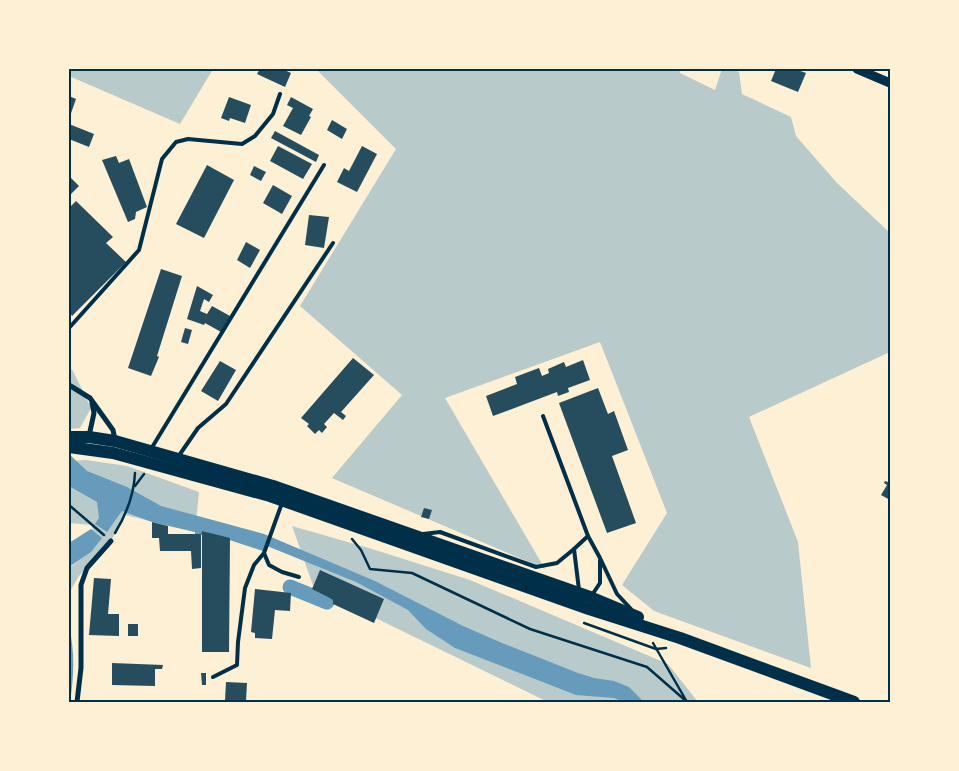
<svg xmlns="http://www.w3.org/2000/svg" width="959" height="771" viewBox="0 0 959 771" font-family="'PT Sans Narrow',sans-serif">
<rect width="100%" height="100%" fill="#fdf0d5"/>
<!-- green -->
<g fill="#b9caca">
<polygon points="69,69 213,69 180,124 69,76"/>
<polygon points="316,69 680,69 680,73 715,90 722,69 733,69 739,72 742,94 791,117 796,136 837,183 890,233 890,352 749,417 798,542 811,668 654,611 622,585 667,513 600,342 445,398 545,569 332,478 402,395 300,306 396,149"/>
<polygon points="69,367 73,371 91,408 80,428 69,429"/>
<polygon points="86,460 127,466 199,492 195,532 125,515 111,541 79,576 69,593 69,568 85,556 93,532 92,525 69,523 69,461"/>
<polygon points="292,526 372,549 470,580 668,664 698,702 548,702 314,588"/>
</g>
<!-- water -->
<g fill="#669bbc">
<polygon points="69,454 87,471 127,487 161,506 264,534 375,581 463,626 502,643 578,673 594,678 614,681 629,687 644,702 624,702 614,698 576,695 455,648 426,629 408,610 356,582 267,546 266,552 202,531 201,534 195,534 195,532 152,522 122,511 107,532 95,524 99,518 97,502 69,486"/>
<polygon points="91,529 102,538 91,552 69,567 69,543"/>
<path d="M69,627C75,651 74,677 70,702Z"/>
</g>
<g fill="none" stroke-linecap="round" stroke-linejoin="round">
<!-- canal -->
<polyline stroke="#669bbc" stroke-width="15" points="290,587 327,602"/>
</g>
<!-- building -->
<g fill="#264d5e">
<polygon points="260,69 282,69 291,73 285,87 257,74"/>
<polygon points="776,69 795,69 806,73 798,92 771,81"/>
<polygon points="69,96 76,99 69,119"/>
<polygon points="229,97 251,105 245,123 230,118 229,121 221,118"/>
<polygon points="291,97 313,109 309,116 311,117 301,135 283,126 293,108 287,105"/>
<polygon points="332,120 347,129 342,139 327,130"/>
<polygon points="69,124 94,134 89,147 69,139"/>
<polygon points="275,131 319,155 316,162 271,138"/>
<polygon points="278,146 312,164 303,179 270,161"/>
<polygon points="362,146 377,154 357,192 337,182 344,168 349,171"/>
<polygon points="116,156 119,163 129,159 147,207 136,212 135,219 128,222 102,160"/>
<polygon points="207,165 234,180 204,238 176,224"/>
<polygon points="254,166 266,172 261,181 250,175"/>
<polygon points="69,176 79,186 69,196"/>
<polygon points="273,185 292,196 282,214 263,203"/>
<polygon points="76,201 113,237 106,243 126,262 72,316 69,312 69,208"/>
<polygon points="309,215 329,217 324,248 305,245"/>
<polygon points="246,242 260,250 250,268 237,260"/>
<polygon points="161,269 182,276 157,356 159,357 151,376 128,368"/>
<polygon points="197,286 213,295 209,302 204,299 200,311 207,314 212,306 230,316 221,332 205,323 204,325 187,319"/>
<polygon points="185,328 192,330 188,344 181,342"/>
<polygon points="353,358 374,375 341,412 346,416 343,420 334,413 324,424 327,427 322,433 319,430 315,434 307,426 309,424 301,418"/>
<polygon points="583,360 590,380 568,388 569,392 558,396 557,392 493,416 486,396 517,384 515,377 539,368 542,376 549,373 548,369 564,362 566,367"/>
<polygon points="220,361 236,370 218,401 201,391"/>
<polygon points="598,388 608,414 614,411 628,450 612,456 636,523 607,533 559,403"/>
<polygon points="890,478 890,500 881,495 887,485 884,483 885,481 888,482"/>
<polygon points="424,508 432,510 429,519 421,517"/>
<polygon points="152,522 168,526 168,534 201,534 202,531 230,538 229,652 202,652 202,535 201,534 201,568 192,569 191,551 160,551 159,538 152,538"/>
<polygon points="320,570 384,599 374,623 333,604 333,600 328,597 312,589"/>
<polygon points="94,578 111,579 108,614 119,614 119,636 89,635"/>
<polygon points="255,589 291,593 290,611 275,610 272,639 255,638 255,633 251,632"/>
<rect x="128" y="624" width="10" height="12"/>
<polygon points="112,663 163,665 162,669 155,669 155,686 112,685"/>
<polygon points="201,673 206,673 206,685 202,685"/>
<polygon points="226,682 247,683 246,701 225,700"/>
</g>
<g fill="none" stroke-linecap="round" stroke-linejoin="round">
<!-- path -->
<g stroke="#003049" stroke-width="2.5">
<polyline points="135,486 144,474"/>
<polyline points="69,505 104,535"/>
<path d="M115,533C126,515 134,495 135,473"/>
<polyline points="352,539 361,550 370,569 412,573 530,629 647,667 686,701"/>
<polyline points="584,623 656,649 666,648"/>
<polyline points="653,643 687,702"/>
</g>
<!-- service -->
<g stroke="#003049" stroke-width="4">
<polyline points="69,328 139,250 162,159 176,142 188,139 242,144 255,136 273,114 280,94"/>
<polyline points="543,416 588,536 600,558 617,594 631,609"/>
<polyline points="151,449 324,165"/>
<polyline points="178,457 198,428 226,404 333,243"/>
<polyline points="423,534 440,532 536,567 557,563 574,549"/>
<polyline points="264,553 269,565 282,572 299,577"/>
<polyline points="579,590 574,549 588,536"/>
<polyline points="592,595 600,583 600,560"/>
<polyline points="213,677 237,665 238,642 245,588 254,565 264,553 282,503"/>
</g>
<!-- minor -->
<g stroke="#003049" stroke-width="5">
<polyline points="69,385 90,398 113,430 115,440"/>
<polyline points="89,436 94,413 92,403"/>
<polyline points="77,702 81,668 81,585 87,568 111,541"/>
</g>
<!-- tertiary -->
<polyline stroke="#003049" stroke-width="9" points="857,69 890,83"/>
<!-- primary -->
<g stroke="#003049" stroke-width="12">
<polyline points="69,437 89,437 115,441 273,486 590,597 638,617"/>
<polyline points="69,447 113,453 270,496 589,609 680,638 854,702"/>
</g>
</g>
<!-- border -->
<rect width="959" height="771" fill="none" stroke="#fdf0d5" stroke-width="140"/>
<rect x="70" y="70" width="819" height="631" fill="none" stroke="#003049" stroke-width="2"/>
</svg>
